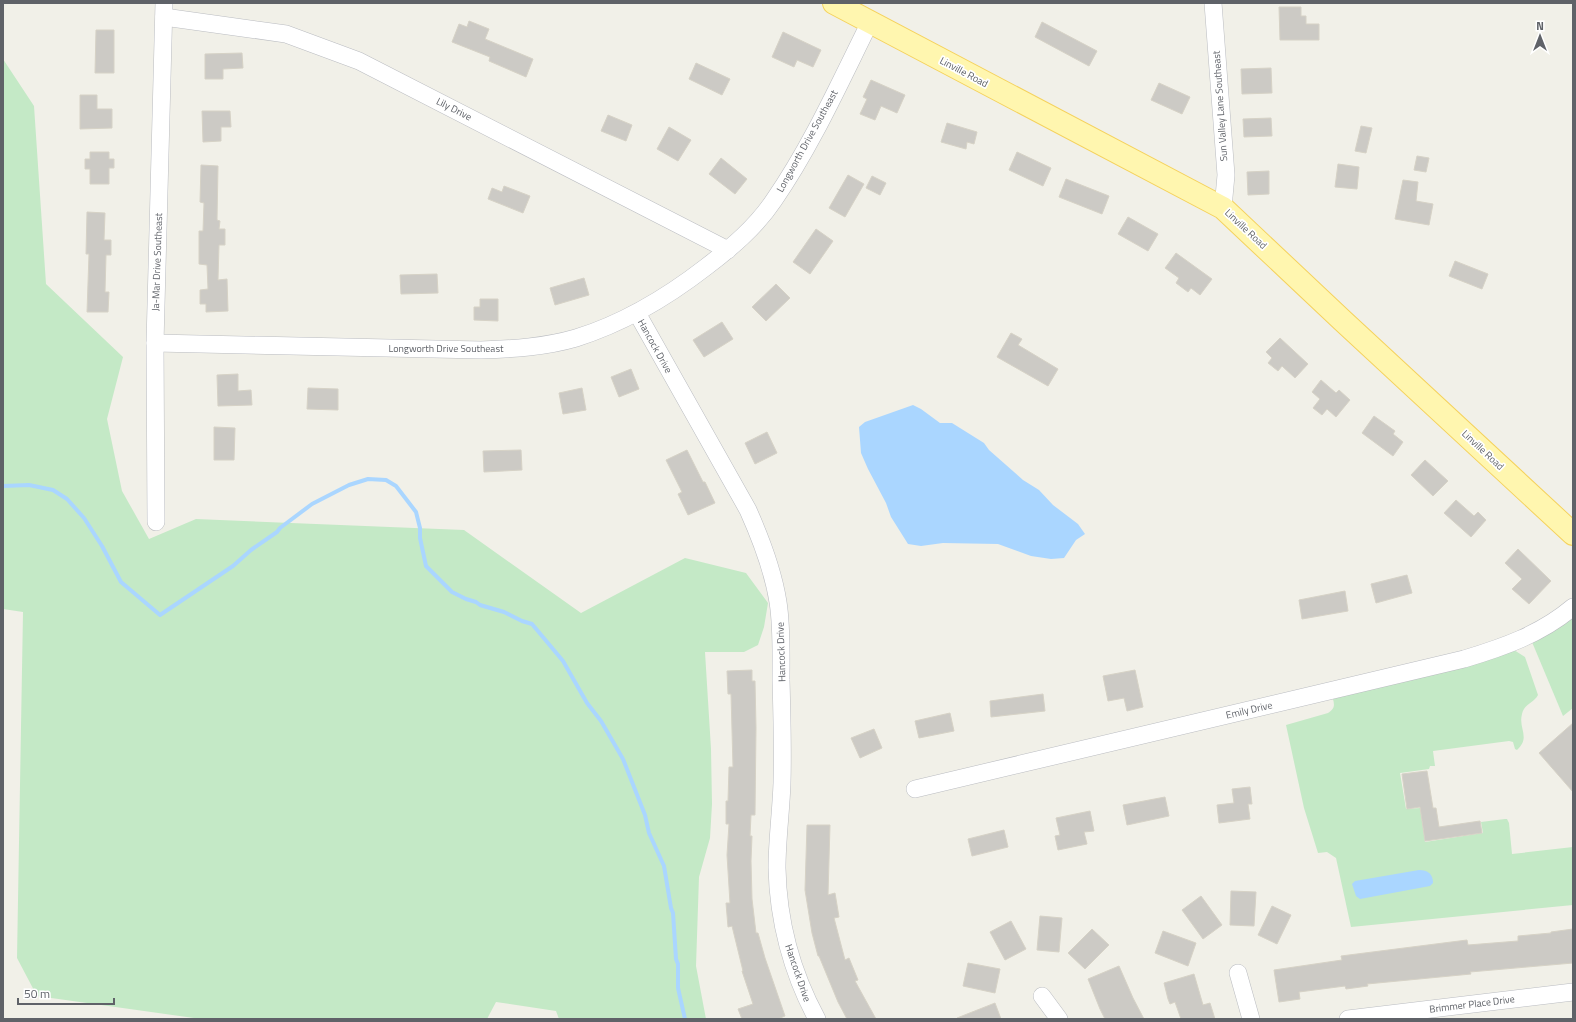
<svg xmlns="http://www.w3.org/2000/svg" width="1576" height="1022" viewBox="0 0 1576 1022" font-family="'Titillium Web',sans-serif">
<rect width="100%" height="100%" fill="#f1f0e8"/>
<!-- green -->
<g fill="#c4e9c6">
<polygon points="3,59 34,106 46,284 123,357 107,419 122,491 149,539 196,519 464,530 581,613 685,558 746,573 768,603 764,627 758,645 744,652 705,652 711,749 712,804 710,838 699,877 696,966 706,1019 559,1019 556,1011 496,1002 487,1019 201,1019 37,996 17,958 23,612 3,609"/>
<polygon points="1573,616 1573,708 1563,716 1532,642"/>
<path d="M1514,650L1525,657L1538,695C1534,703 1524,704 1522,714C1518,729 1531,737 1517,750L1515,749L1513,742L1509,741L1433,751L1435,766H1430L1429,769L1400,773L1406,809L1420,808L1425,842L1483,833L1481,822L1505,819H1507L1509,823L1512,854L1573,847V905L1351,927L1336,858L1327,852L1318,853L1304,808L1286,725L1328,713C1334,709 1335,706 1333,699Z"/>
</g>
<!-- water -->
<g fill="#aad6ff">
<polygon points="913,405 921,409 940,423 952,423 984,443 989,450 1023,480 1039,490 1053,505 1078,524 1085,534 1076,540 1064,558 1051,559 1031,556 998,544 943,543 921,546 908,544 891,517 886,503 868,469 861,453 859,427 865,422"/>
<path d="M1419,870C1428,870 1433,874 1433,883L1430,886L1360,899L1356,896L1352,884L1355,881Z"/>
</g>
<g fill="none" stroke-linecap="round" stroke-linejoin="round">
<!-- stream -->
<polyline stroke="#aad6ff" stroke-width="4" points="3,486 29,485 53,490 67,499 84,518 102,546 121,582 160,615 233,566 251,550 277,532 280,528 312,504 349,485 368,479 386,480 396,486 416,512 420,528 420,538 426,566 452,592 466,599 476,602 480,605 504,612 522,621 532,624 563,661 587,703 601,721 623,759 645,815 649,833 664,866 671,908 673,913 676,959 678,964 678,988 685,1019"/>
</g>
<!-- building -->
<g fill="#cccac5" stroke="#d6d2c6">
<polygon points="1279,7 1301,7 1301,16 1306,16 1306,24 1319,24 1319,40 1280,40"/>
<polygon points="469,21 489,29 485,39 533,59 526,77 489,61 490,57 452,42 459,24 467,27"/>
<polygon points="1042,22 1097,51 1089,66 1035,37"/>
<polygon points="96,30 114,30 114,73 95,73"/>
<polygon points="783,32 821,50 813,67 797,60 794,67 772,57"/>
<polygon points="242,53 243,68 223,69 223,79 205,79 205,54"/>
<polygon points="696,63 730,79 722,95 689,79"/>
<polygon points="1271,68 1272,93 1242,94 1241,69"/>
<polygon points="871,80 905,95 897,113 881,106 875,120 860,114 867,99 863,97"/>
<polygon points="1159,83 1190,97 1182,114 1151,100"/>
<polygon points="80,95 97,95 97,109 112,109 112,128 80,129"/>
<polygon points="202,111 230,111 231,127 221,127 221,141 203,142"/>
<polygon points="608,115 632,125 626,141 601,131"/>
<polygon points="1271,118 1272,136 1244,137 1243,119"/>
<polygon points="947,123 977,132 974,144 967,142 966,149 941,142"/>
<polygon points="1361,126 1372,128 1366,153 1355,151"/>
<polygon points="669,127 691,140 678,161 657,149"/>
<polygon points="90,152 109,152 109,159 114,159 114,168 109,168 109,184 90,184 90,169 85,169 85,159 90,159"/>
<polygon points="1017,152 1051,168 1043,186 1009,170"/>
<polygon points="1417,156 1429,158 1426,172 1414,170"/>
<polygon points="721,158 747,179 735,194 709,174"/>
<polygon points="1338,164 1359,167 1357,189 1335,187"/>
<polygon points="201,165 218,166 217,220 220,221 219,229 225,229 225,245 219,245 218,280 227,279 228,311 206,312 206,304 200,304 200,290 208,289 207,265 199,264 199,231 203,231 204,203 200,202"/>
<polygon points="1269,171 1269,194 1248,195 1247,172"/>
<polygon points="848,175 864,184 845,217 829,208"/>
<polygon points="872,176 886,183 880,195 866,188"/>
<polygon points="1066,179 1109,196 1102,214 1059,197"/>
<polygon points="1403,180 1418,182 1416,201 1433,204 1429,225 1395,219"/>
<polygon points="504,186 530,196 523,213 488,199 492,188 502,192"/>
<polygon points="87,212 105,213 104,240 111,240 111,255 106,255 105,292 109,292 108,312 87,312 89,254 86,254"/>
<polygon points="1128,217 1158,234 1148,251 1118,234"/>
<polygon points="816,229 833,241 810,274 793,262"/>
<polygon points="1176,253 1212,279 1200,295 1191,288 1188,292 1176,283 1179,278 1165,268"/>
<polygon points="1455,261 1488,274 1482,289 1449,276"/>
<polygon points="437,274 438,293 401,294 400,275"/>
<polygon points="584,278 589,295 555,305 550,288"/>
<polygon points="776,284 790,298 766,321 752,307"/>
<polygon points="480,299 498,299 498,321 474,320 474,307 480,307"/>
<polygon points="722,322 733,339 704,357 693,340"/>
<polygon points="1011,333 1022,339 1018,345 1058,369 1048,386 997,357"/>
<polygon points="1280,338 1308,364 1295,378 1282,366 1278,371 1268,363 1272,358 1266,352"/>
<polygon points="631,369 639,389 619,397 611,377"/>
<polygon points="238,374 238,391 251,390 252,405 218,406 217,375"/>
<polygon points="1321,380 1336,393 1339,390 1350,400 1336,417 1327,409 1322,415 1313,408 1320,399 1312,392"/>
<polygon points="308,388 338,389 338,410 307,409"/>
<polygon points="582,388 586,410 563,414 559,393"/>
<polygon points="1374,416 1395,431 1393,434 1403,442 1393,456 1362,433"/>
<polygon points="214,427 235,428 234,460 214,460"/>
<polygon points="767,432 777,453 755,464 745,443"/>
<polygon points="521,450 522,470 484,472 483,451"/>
<polygon points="687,450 703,482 705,482 715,503 688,515 678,494 682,492 666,460"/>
<polygon points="1425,460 1448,481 1433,496 1411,475"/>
<polygon points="1456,500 1474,516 1478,512 1486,520 1471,537 1444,513"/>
<polygon points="1518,549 1551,581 1529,604 1512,589 1522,579 1505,563"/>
<polygon points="1407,575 1412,593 1376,603 1371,584"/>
<polygon points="1345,591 1348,611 1302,619 1299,600"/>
<polygon points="752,670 752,681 755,681 756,728 755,815 751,815 750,836 752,836 751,861 752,899 756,933 758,933 765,958 785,1016 778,1019 742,1019 738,1009 753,1004 742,971 743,971 732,926 728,927 726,903 730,903 727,855 729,824 726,824 726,801 728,801 729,767 733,767 731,694 728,694 727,671"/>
<polygon points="1135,670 1143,707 1127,711 1124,698 1108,701 1103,676"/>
<polygon points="1043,694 1045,711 991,717 990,701"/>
<polygon points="950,713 954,731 919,738 915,721"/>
<polygon points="1573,723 1573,792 1539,753"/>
<polygon points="874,729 882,748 860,758 851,738"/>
<polygon points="1427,771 1433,808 1436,808 1439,827 1480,821 1482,833 1425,841 1420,807 1407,809 1402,774"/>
<polygon points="1250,787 1252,804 1248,804 1250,819 1219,823 1217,805 1234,803 1232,789"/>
<polygon points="1165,797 1169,816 1127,825 1123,805"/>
<polygon points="1090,811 1094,831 1084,832 1087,844 1058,850 1055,836 1060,835 1056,818"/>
<polygon points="807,825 830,825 828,895 835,893 839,917 834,918 845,960 849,958 858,980 855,981 876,1019 847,1019 838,1002 819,956 818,956 812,933 805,890"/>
<polygon points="1004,830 1008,847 972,856 968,839"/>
<polygon points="1231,891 1256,892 1254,926 1230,925"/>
<polygon points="1201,896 1222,925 1203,939 1182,910"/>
<polygon points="1272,906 1291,915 1277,944 1258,935"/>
<polygon points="1040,916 1062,918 1059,952 1037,950"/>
<polygon points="1011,921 1026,949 1005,960 990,932"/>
<polygon points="1092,929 1109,945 1085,969 1068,953"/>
<polygon points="1573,929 1573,963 1470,972 1471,974 1367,984 1368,986 1346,989 1345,986 1299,992 1300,999 1279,1002 1274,970 1342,960 1341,956 1467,940 1468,945 1518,941 1518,936 1551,933 1551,932"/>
<polygon points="1163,931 1196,943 1188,966 1155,953"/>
<polygon points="968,963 1000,969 995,993 963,986"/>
<polygon points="1119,966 1133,998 1144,1019 1105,1019 1100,1009 1088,979"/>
<polygon points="1194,974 1203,1005 1210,1003 1215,1019 1181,1019 1175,1002 1170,1004 1168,999 1164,983"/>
<polygon points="995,1003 1001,1019 957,1019 957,1018"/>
</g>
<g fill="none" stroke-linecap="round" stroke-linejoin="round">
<!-- minor casing -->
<g stroke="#babcc1" stroke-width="18">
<g id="minor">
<polyline points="1213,3 1226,175 1223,208"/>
<polyline points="164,17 286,34 359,61 728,250"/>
<path d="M637,313L748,510C761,539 773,570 778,602C782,627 781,654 781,680C782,715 783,749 782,783C781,812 777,840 777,868C778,920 792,973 817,1019"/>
<path d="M155,343L481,350C513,349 545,347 576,338C624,323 666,298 706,267C731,248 756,227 774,200C812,145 840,82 870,22"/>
<polyline points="156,522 155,343 164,3"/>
<path d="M915,789L1464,659C1504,647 1541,634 1573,607"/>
<polyline points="1238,973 1251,1019"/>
<polyline points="1042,996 1059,1019"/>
<polyline points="1348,1019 1573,992"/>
</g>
</g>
<!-- major casing -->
<g stroke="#f5d25d" stroke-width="24">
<polyline id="major" points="834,3 1223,208 1343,321 1573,534"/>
</g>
<!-- minor -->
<use href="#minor" stroke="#fff" stroke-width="17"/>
<!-- major -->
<use href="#major" stroke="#fff6af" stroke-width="22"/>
</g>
<g text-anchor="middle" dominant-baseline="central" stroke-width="3.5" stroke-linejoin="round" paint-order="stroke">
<!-- street labels -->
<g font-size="10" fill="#5f6268" stroke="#fff">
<text transform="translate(964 72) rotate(28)">Linville Road</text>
<text transform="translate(1220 106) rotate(-94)">Sun Valley Lane Southeast</text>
<text transform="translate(454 109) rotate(27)">Lily Drive</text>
<text transform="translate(807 141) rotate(-61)">Longworth Drive Southeast</text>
<text transform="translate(1246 229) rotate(43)">Linville Road</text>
<text transform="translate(157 262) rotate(-88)">Ja-Mar Drive Southeast</text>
<text transform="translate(655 346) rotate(61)">Hancock Drive</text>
<text x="446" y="348">Longworth Drive Southeast</text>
<text transform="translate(1483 450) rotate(43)">Linville Road</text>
<text transform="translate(781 652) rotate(-92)">Hancock Drive</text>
<text transform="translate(1249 710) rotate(-13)">Emily Drive</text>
<text transform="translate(798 973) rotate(71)">Hancock Drive</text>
<text transform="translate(1472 1004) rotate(-7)">Brimmer Place Drive</text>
</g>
</g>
<!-- border -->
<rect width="1576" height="1022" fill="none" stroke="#5f6268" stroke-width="8"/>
<!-- north arrow -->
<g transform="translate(1540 36)" stroke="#ffffff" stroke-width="3" paint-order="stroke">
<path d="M0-3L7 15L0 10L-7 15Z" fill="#5f6268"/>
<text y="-6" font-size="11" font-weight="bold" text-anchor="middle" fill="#5f6268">N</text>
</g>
<!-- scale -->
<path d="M18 998v6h96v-6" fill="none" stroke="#5f6268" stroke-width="2"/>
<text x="24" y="998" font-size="12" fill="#5f6268" stroke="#ffffff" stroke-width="3" paint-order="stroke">50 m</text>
</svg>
